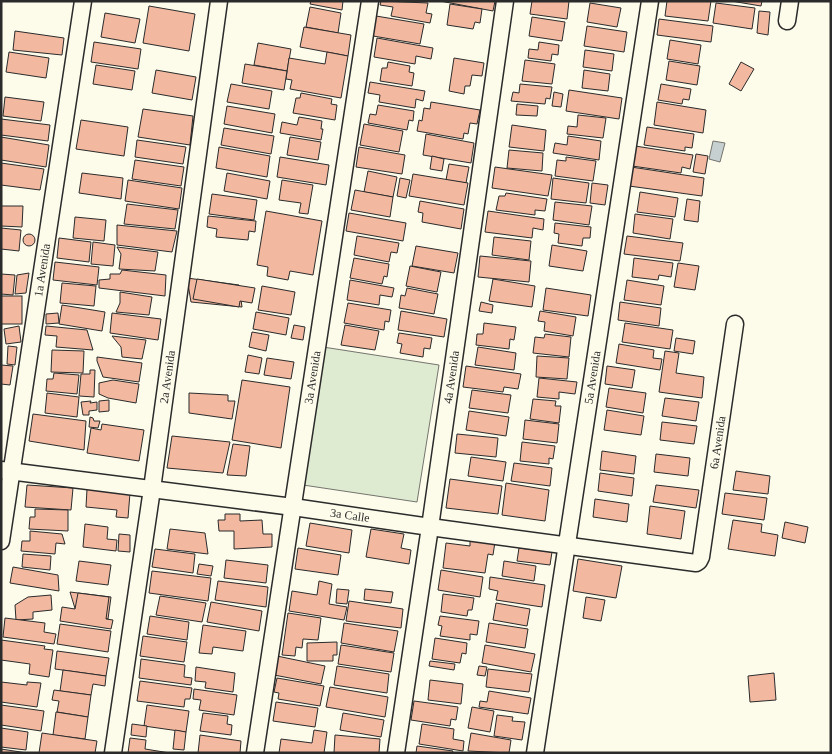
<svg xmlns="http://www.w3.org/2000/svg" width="832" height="754" viewBox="0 0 832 754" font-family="Georgia,serif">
<rect width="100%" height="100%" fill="#fdfbea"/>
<!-- green -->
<polygon fill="#deebd1" stroke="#74746e" points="323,347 439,365 417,502 303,485"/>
<!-- water -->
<polygon fill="#c7d0d0" stroke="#74746e" points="713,141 725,143 720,162 709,159"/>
<!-- building -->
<g fill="#f2b8a0" stroke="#2b2b2b">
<polygon points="311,1 343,1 342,10 310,4"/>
<polygon points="381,1 428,3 426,13 432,14 430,23 391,16 393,7 380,5"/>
<polygon points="440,1 495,1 493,11"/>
<polygon points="532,1 569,1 567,19 530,14"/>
<polygon points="667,1 711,1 708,21 665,16"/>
<polygon points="731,1 762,1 761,6"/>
<polygon points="590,3 621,8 617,27 587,22"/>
<polygon points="716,3 755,8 752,29 713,23"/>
<polygon points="450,4 482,9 480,23 475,22 473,29 447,25"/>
<polygon points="149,6 195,14 189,51 143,43"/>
<polygon points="310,7 341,13 338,33 306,27"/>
<polygon points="759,11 770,12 768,35 757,33"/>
<polygon points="105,13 140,19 135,43 101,37"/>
<polygon points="376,16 424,24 420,44 373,36"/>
<polygon points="532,17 565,22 562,41 529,36"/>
<polygon points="659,19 713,26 711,42 657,35"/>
<polygon points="587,26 627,32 624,52 584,46"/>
<polygon points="304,27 351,35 348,56 300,47"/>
<polygon points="15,31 64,38 62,55 13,50"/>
<polygon points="377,38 433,48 431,59 416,56 415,64 374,57"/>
<polygon points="670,40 701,45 698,64 667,59"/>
<polygon points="94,42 141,49 138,69 91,62"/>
<polygon points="539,42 559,45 558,55 552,54 551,61 528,58 529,49 538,50"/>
<polygon points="258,43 291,49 287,71 254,65"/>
<polygon points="585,50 614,54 612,71 583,67"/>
<polygon points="9,52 49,58 46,78 6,72"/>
<polygon points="327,52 348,56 341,98 290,89 292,80 286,79 289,58 325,64"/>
<polygon points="454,58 484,63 482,76 472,75 470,86 465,86 464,94 449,91"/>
<polygon points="525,60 555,64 552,84 522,81"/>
<polygon points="669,61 700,66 697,85 666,80"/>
<polygon points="388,62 410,66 409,72 414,73 412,86 380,81 382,68 387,68"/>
<polygon points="741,62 754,69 741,91 729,84"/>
<polygon points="245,64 287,71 284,90 242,83"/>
<polygon points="96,65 135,71 132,90 93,84"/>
<polygon points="156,70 196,77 192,100 152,93"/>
<polygon points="584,70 610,74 608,91 582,88"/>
<polygon points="370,82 425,91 423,101 416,99 415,108 379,102 380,95 368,93"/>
<polygon points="231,84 272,91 269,109 227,102"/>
<polygon points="520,84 552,87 550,99 546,98 545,104 511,101 513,92 519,93"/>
<polygon points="661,84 691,89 689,100 683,99 682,104 658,100"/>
<polygon points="569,90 622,98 619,119 566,111"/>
<polygon points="554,92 563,94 561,107 552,106"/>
<polygon points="301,93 332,99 331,104 337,105 335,120 293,113 296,98 300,98"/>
<polygon points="5,97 44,102 41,121 3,116"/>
<polygon points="431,102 480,110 477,124 470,123 468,134 464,133 463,139 417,131 419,120 422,121 424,108 430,109"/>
<polygon points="657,102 706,110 703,133 654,125"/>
<polygon points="517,104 538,106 537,116 516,115"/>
<polygon points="378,105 414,111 413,121 409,120 407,130 368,123 370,114 376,115"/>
<polygon points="227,106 275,114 272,133 224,124"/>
<polygon points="143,109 193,116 190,145 138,137"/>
<polygon points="578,115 606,118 603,138 567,134 568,126 577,127"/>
<polygon points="299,117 322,121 321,129 323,129 321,140 280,133 282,122 297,125"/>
<polygon points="1,119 50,125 48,141 1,135"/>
<polygon points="81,120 128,127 124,156 76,149"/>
<polygon points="364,124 403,131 399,152 360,145"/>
<polygon points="512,125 546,130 544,151 509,147"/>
<polygon points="647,127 694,134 692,148 685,147 685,151 644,145"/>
<polygon points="224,128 274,136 271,154 221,145"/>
<polygon points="426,134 474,143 471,163 423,155"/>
<polygon points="568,136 601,141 599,160 553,153 555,143 567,145"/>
<polygon points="1,137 49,145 46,167 1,160"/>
<polygon points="290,137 321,142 318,160 287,155"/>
<polygon points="137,140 186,147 183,164 135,157"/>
<polygon points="635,146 693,155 690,169 682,167 681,173 632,166"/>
<polygon points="219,147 270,156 267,177 216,168"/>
<polygon points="359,147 405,155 402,174 356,167"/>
<polygon points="509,150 543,153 542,171 507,168"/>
<polygon points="696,154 708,156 705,174 693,172"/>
<polygon points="432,156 444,159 442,171 430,169"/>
<polygon points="280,157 329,165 326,185 277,177"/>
<polygon points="566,157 596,161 593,181 555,176 557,160 566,161"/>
<polygon points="135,160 184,167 181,186 132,179"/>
<polygon points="1,163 44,169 40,190 1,185"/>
<polygon points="449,164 469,167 466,183 446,180"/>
<polygon points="495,167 552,175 548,196 492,188"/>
<polygon points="631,167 704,178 702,196 629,186"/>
<polygon points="368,171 397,177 393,197 364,192"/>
<polygon points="82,173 123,178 121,199 79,193"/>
<polygon points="227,173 270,181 267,199 224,191"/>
<polygon points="413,174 468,183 464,205 409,196"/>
<polygon points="400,178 410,180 406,198 397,196"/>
<polygon points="553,178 589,183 586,203 551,199"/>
<polygon points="128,180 182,188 179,209 125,201"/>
<polygon points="282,180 313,185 308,214 299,213 301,203 279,200"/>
<polygon points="592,183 608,185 605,205 590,203"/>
<polygon points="355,190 393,197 390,217 351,210"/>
<polygon points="640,192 678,198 675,217 637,212"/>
<polygon points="506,193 547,199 545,211 535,210 535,215 496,210 499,196 505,196"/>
<polygon points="212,194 257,200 254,220 209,214"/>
<polygon points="687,199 700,201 698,222 684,220"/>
<polygon points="420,201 464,209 461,229 422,222 423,213 418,212"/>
<polygon points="555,202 592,206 589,225 553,220"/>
<polygon points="127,204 178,210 175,229 124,224"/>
<polygon points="1,206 23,206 22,227 1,226"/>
<polygon points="266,211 322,221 313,275 290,271 288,280 267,276 268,267 257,265"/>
<polygon points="488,211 544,219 543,230 533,228 532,238 485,232"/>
<polygon points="349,213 406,223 403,241 346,231"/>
<polygon points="635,214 673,219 670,239 633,233"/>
<polygon points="208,216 256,221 255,232 249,231 248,240 216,237 217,229 207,227"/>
<polygon points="75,217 106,220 104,241 73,238"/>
<polygon points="555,223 591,227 590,238 583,238 582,246 558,243 559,234 554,233"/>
<polygon points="117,225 177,231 172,252 117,245"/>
<polygon points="1,228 21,230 19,251 1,249"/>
<circle cx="29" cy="240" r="6"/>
<polygon points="357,236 399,243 397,253 391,252 389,262 354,255"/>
<polygon points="627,236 683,243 680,261 624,254"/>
<polygon points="494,237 531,241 529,260 492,255"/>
<polygon points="59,238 91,242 89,262 57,258"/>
<polygon points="93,242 115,245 113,266 91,264"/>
<polygon points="552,245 587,251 583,271 549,266"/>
<polygon points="416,246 458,253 454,273 412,266"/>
<polygon points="117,247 158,252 155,271 119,269 121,254"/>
<polygon points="480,256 531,261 529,282 478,277"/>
<polygon points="354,258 389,264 387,277 384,276 382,284 350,278"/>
<polygon points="634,258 673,263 671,277 659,275 658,280 632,277"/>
<polygon points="55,262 99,267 97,285 53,280"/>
<polygon points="678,263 699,266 695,290 674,287"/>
<polygon points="410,266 441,272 437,292 406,286"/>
<polygon points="122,270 166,275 165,296 99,288 99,280 110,279 110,274 120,274"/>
<polygon points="29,273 26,293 15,294 17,275"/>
<polygon points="1,274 15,275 13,295 1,294"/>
<polygon points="187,278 239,285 242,307 191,302"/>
<polygon points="197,279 255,288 252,303 240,301 239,307 193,299"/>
<polygon points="493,279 535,286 532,307 489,301"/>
<polygon points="350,280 394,288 392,297 380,295 379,305 347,300"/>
<polygon points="627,280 664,286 661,305 624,300"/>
<polygon points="62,283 96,286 94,306 60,303"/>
<polygon points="262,286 295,292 291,315 258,310"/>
<polygon points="407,288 438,294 434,314 399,308 401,295 405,296"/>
<polygon points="546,288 591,295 588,316 543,310"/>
<polygon points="120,292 152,297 149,315 116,312 120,303"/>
<rect x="1" y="296" width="21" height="28"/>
<polygon points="481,302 493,305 492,313 479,311"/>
<polygon points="620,302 661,308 659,326 618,320"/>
<polygon points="348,303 391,310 389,322 385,321 384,330 344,323"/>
<polygon points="62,305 105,312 102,331 59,324"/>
<polygon points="401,311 447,319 444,337 398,330"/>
<polygon points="540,311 576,317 573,336 544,331 545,322 538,321"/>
<polygon points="256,312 289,318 286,335 253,329"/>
<polygon points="58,313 59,323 46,324 46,314"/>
<polygon points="112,313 161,319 158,340 110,333"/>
<polygon points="484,323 516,327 514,340 510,339 509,349 476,345 477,334 483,334"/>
<polygon points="625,323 673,330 670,349 622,342"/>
<polygon points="294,325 305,327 303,340 291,338"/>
<polygon points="345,325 379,331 375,350 341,345"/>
<polygon points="19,326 21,342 6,344 4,329"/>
<polygon points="46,326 87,330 93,350 56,347 57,336 45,335"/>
<polygon points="252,332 269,335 266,351 249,347"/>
<polygon points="399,333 432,338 430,349 424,348 423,357 400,353 402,344 397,343"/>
<polygon points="545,334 571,337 569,357 533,353 535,337 544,338"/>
<polygon points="112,336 146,340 142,359 122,357 121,347"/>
<polygon points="676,338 695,341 693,354 674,351"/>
<polygon points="619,344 654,350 653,358 662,359 660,370 616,363"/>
<polygon points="8,346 17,347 15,365 7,364"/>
<polygon points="478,347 516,353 514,370 475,365"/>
<polygon points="52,350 84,351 83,373 51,372"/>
<polygon points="665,351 679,353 676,373 704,377 702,398 659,392"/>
<polygon points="248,355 262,358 259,374 245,372"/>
<polygon points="537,356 569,358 567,379 536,377"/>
<polygon points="97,357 142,363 139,382 103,377 97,361"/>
<polygon points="267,358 294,362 291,379 264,375"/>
<polygon points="1,365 13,366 10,385 1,384"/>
<polygon points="466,366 521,374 518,389 504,387 503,392 463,387"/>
<polygon points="607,366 635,370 632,388 605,384"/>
<polygon points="90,370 95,370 94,397 79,396 81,374 90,374"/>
<polygon points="54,373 79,375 77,394 46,391 47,379 53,379"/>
<polygon points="539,378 577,382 575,394 559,392 559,399 537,397"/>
<polygon points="113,380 139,384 136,403 108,398 99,394 99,383"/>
<polygon points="242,380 290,387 281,448 232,440"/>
<polygon points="609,388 646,393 643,413 606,407"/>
<polygon points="472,390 511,395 508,413 469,408"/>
<polygon points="47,393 79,397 77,417 45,413"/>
<polygon points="189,393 228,395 228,401 235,401 232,419 189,413"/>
<polygon points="665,398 699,402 696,421 662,416"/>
<polygon points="533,399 556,401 555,406 561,406 559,423 530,419"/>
<polygon points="109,400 109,411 99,412 99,401"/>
<polygon points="91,401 90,403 97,402 97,410 89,411 89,415 83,415 81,402"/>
<polygon points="607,410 644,416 641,435 604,430"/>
<polygon points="469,411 509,417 506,436 466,430"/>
<polygon points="33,414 86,421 84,450 29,441"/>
<polygon points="90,417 93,418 94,421 100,421 98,428 89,427"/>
<polygon points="525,420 559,424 557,443 523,439"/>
<polygon points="662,422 697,426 694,444 660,440"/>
<polygon points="102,424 144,430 139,461 87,453 91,428 101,430"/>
<polygon points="457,434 498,438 496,457 455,453"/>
<polygon points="172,436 230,442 223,473 167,468"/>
<polygon points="522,442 555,446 553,459 549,458 549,464 520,461"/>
<polygon points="233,444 250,446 246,476 227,475"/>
<polygon points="602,451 636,456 634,474 600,470"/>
<polygon points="656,454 690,458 688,476 654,472"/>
<polygon points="471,457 506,462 503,481 468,476"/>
<polygon points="514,463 552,468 550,486 511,481"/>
<polygon points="736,471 770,476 768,494 733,490"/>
<polygon points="600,473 634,478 632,496 598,491"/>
<polygon points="450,479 502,486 498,514 446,508"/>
<polygon points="506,483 549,490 545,521 502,515"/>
<polygon points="27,485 73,488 71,510 25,507"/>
<polygon points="656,485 699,490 696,508 653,502"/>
<polygon points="87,489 130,493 128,518 116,517 117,510 86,507"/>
<polygon points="725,493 767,498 764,520 722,514"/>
<polygon points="595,499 629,504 627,522 593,517"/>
<polygon points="650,506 685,511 681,539 647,534"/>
<polygon points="35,509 68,510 68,531 29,529 30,517 35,517"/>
<polygon points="225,514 240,514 240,521 262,520 263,534 272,534 272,547 234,549 234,531 219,531 218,520 225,520"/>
<polygon points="733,520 762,524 761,532 778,535 775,556 728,549"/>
<polygon points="785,522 808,527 805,543 782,538"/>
<polygon points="310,523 352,530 349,553 306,546"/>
<polygon points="85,524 108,527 107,539 117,540 116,551 83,547"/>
<polygon points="170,529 205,533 208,554 167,549"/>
<polygon points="371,529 404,534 401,548 411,550 409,564 366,557"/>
<polygon points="30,531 62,534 65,544 56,543 55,554 21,551 22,541 30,541"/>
<polygon points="119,534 130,535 130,552 118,551"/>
<polygon points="470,539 495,542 493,555 488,554 485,573 443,568 446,543 470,546"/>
<polygon points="298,548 341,555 338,575 295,569"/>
<polygon points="519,548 552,552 550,565 517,561"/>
<polygon points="155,549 195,554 193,573 152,567"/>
<polygon points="23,554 51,556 50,570 22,567"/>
<polygon points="578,559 622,566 616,598 573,591"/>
<polygon points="226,560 268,565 266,583 224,578"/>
<polygon points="79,561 111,565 108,585 76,581"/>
<polygon points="504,561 536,566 534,581 502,576"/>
<polygon points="199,564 213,566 211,576 197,574"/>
<polygon points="13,567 58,575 59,591 10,583"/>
<polygon points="441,570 483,577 480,597 438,590"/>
<polygon points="152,571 211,578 208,601 149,593"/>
<polygon points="490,577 545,585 542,607 496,600 498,591 489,589"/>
<polygon points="218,581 268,587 266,607 215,600"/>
<polygon points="319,581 332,584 329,604 347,607 344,620 289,611 292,591 317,595"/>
<polygon points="337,589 349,590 347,604 336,603"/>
<polygon points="365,589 393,592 391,603 364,600"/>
<polygon points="70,592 111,597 108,619 77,615"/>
<polygon points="78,593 109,597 106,619 113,620 111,629 60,621 62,607 75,609"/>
<polygon points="443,594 474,598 472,610 468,610 467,616 441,612"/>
<polygon points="51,595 52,610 33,612 33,619 16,620 15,605 28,597"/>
<polygon points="160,596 206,603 202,622 156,615"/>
<polygon points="586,597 605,600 601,621 583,618"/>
<polygon points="349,601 403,609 401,628 346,621"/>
<polygon points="211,602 262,611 259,631 207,622"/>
<polygon points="496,603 530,609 527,626 493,620"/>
<polygon points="288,613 321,618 318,640 303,639 302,648 296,647 295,656 282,655"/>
<polygon points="150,616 189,622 187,640 147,634"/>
<polygon points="440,616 479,621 477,635 470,634 470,640 440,636 442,626 438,625"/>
<polygon points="5,618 45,623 44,632 56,634 54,644 3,637"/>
<polygon points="344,623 398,631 394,652 341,643"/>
<polygon points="489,623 528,629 525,648 486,642"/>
<polygon points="60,624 111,631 108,652 57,644"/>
<polygon points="203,625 246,631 243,651 213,647 212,654 199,653"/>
<polygon points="143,636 187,642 184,662 140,656"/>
<polygon points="435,638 467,643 466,654 462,653 460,663 432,659"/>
<polygon points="1,640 45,646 44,649 53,650 49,677 29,674 30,664 1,660"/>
<polygon points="337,642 337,655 333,655 333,661 307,661 307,643"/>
<polygon points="341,645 394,653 391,672 338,664"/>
<polygon points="485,645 535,654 531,672 482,663"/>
<polygon points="57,651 109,658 106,676 55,669"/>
<polygon points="277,656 325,666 321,684 274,675"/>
<polygon points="141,659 185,665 184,677 192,678 191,685 139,678"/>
<polygon points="430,661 455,664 454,670 429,666"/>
<polygon points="337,666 389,674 387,693 334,685"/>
<polygon points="479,666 487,667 485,676 477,675"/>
<polygon points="196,667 235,673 233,692 205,688 206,682 195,681"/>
<polygon points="488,669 532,674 529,692 486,687"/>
<polygon points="63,670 106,676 105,686 93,684 91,695 60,691"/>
<polygon points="774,673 776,700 750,702 748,676"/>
<polygon points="277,678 324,686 320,706 278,699 279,693 274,692"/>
<polygon points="430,680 463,684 461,704 428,700"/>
<polygon points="140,681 192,688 190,699 185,699 184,707 137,701"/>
<polygon points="1,682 27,685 27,682 41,683 37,707 1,702"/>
<polygon points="330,687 388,697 385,717 326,707"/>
<polygon points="194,689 237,695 234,715 199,710 201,700 193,699"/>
<polygon points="54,690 91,695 88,717 57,712 59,701 52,700"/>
<polygon points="489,691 531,698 528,714 479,707 480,701 487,702"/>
<polygon points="414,701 458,707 456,720 451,719 450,726 411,720"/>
<polygon points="276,702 318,708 315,727 273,721"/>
<polygon points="1,705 44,711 41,731 1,725"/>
<polygon points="147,705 189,711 186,732 144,726"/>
<polygon points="472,707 494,711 490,732 468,728"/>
<polygon points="56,712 88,717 85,739 53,735"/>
<polygon points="203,713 228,716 227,724 232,725 231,735 200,731"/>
<polygon points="343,713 384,720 381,737 340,730"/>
<polygon points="497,715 513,717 512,721 525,722 522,740 494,736"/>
<polygon points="132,724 147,726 146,737 131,735"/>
<polygon points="422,724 454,729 453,739 464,741 463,751 419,744"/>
<polygon points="1,728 28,732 26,750 1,747"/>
<polygon points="175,730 186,732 184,750 173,749"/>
<polygon points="314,730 327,732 324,753 279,753 281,739 312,743"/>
<polygon points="42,733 97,741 95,753 39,753"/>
<polygon points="471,733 511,740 509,753 468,751"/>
<polygon points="200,735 241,741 240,753 198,753"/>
<polygon points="335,735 380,739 379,753 334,753"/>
<polygon points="130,738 146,740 145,749 170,753 128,753"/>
<polygon points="417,746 453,751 452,753 416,753"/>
<polygon points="1,749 27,753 1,753"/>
</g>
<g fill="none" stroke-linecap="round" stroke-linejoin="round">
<!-- street casing -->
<g stroke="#2b2b2b" stroke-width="19">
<g id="street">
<polyline points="787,21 790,1"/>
<path id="s1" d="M1,470L293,507L430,527L696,563L699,561L701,557L735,324"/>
<path id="s2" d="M1,541L83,1"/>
<path id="s3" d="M113,753L152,489L219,1"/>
<path id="s4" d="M255,753L370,1"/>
<path id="s5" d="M396,753L430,527L505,1"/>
<path id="s6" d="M535,753L650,1"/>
</g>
</g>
<!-- street -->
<use href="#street" stroke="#fdfbea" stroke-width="16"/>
</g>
<g text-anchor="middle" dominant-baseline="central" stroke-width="4" stroke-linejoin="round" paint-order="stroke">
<!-- street labels -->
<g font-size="12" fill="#2b2b2b" stroke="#fdfbea">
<text stroke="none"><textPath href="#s2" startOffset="274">1a Avenida</textPath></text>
<text stroke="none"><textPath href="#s3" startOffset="380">2a Avenida</textPath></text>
<text stroke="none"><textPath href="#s4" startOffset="380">3a Avenida</textPath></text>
<text stroke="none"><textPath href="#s5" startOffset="380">4a Avenida</textPath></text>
<text stroke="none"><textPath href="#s6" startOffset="380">5a Avenida</textPath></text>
<text stroke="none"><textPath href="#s1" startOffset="825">6a Avenida</textPath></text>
<text stroke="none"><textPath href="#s1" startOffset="352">3a Calle</textPath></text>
</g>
</g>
<!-- border -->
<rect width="832" height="754" fill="none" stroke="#2b2b2b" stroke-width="5"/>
</svg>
